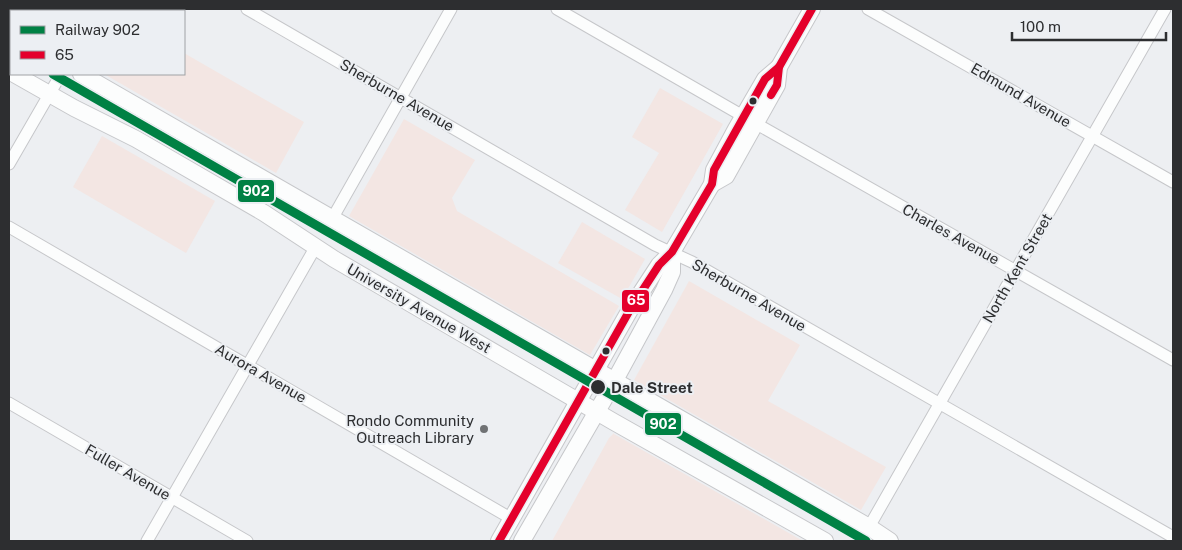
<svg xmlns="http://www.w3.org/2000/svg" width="1182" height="550" viewBox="0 0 1182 550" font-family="'Public Sans',sans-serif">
<rect width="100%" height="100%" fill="#edeff2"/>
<!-- commercial -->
<g fill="#f3e6e3">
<polygon points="184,53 304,122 276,173 104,74 184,74"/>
<polygon points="660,88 723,124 662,232 625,210 659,153 632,137"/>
<polygon points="404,119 475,160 452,198 457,211 619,306 590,355 349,216"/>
<polygon points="102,136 215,201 186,253 73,187"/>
<polygon points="582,222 645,259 622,299 558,263"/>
<polygon points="689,281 800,345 768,401 886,467 861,510 634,380"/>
<polygon points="614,433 614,434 803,541 552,541 609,438"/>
</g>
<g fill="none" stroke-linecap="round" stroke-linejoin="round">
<!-- street casing -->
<g stroke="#c6c7ca" stroke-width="13">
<g id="street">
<polyline points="247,9 655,245 692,262 1173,537"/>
<polyline points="557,9 743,116"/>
<polyline points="868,9 1173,182"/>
<polyline points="96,11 97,9"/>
<polyline points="755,123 1173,360"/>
<polyline points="9,164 61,74"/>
<polyline points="332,219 451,9"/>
<polyline points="9,227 512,519"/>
<polyline points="9,403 247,541"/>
<polyline points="869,527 1165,9"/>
<polyline points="147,541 315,248"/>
</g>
</g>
<!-- secondary casing -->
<g stroke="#c6c7ca" stroke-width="18">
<g id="secondary">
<polyline points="9,36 11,37"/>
<polyline points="14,74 74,108 136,139 264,213 334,259 614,422 825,541"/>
<polyline points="81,74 869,527 890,541"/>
<polyline points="712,184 726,176 777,85 779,67 812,9"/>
<polyline points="499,541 631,308 659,265 672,252 712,184 714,170 736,129 765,79 779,67"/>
<polyline points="522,541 614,382 664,290 672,272 672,252"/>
</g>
</g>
<!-- street -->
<use href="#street" stroke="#fcfdfd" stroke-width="11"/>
<!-- secondary -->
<use href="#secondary" stroke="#fcfdfd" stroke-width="16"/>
<!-- bus-1 casing -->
<g stroke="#eceff3" stroke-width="11">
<g id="bus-1">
<polyline points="771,95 777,85 779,67 812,9"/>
<polyline points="499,541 631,308 659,265 672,252 712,184 714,170 765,79 779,67"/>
</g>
</g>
<!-- bus-1 -->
<use href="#bus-1" stroke="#e4002b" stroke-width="8"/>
<!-- rail-1 casing -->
<g stroke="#eceff3" stroke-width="12">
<polyline id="rail-1" points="53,74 866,541"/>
</g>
<!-- rail-1 -->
<use href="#rail-1" stroke="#008144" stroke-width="9"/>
</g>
<!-- markers -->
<g fill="#2d2e30" stroke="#eceff3" stroke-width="2">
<circle cx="753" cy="101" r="4.5"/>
<circle cx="606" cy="351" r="4.5"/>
<circle cx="598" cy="387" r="8"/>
</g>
<circle fill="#707274" stroke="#eceff3" stroke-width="2" cx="484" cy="429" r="5"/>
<g text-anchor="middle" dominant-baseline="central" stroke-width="4" stroke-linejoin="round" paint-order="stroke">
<!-- street labels -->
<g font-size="15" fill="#2d2e30" stroke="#eceff3">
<text transform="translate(397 95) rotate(30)">Sherburne Avenue</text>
<text transform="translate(1021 95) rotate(30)">Edmund Avenue</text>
<text transform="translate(951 234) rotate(29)">Charles Avenue</text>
<text transform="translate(1017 268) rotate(-60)">North Kent Street</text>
<text transform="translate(749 295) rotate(30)">Sherburne Avenue</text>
<text transform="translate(419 308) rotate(30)">University Avenue West</text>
<text transform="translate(261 373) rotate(30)">Aurora Avenue</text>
<text transform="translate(128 472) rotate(30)">Fuller Avenue</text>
</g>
<!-- stop labels -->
<g font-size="15" font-weight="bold" fill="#2d2e30" stroke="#eceff3" text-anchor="start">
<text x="611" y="387">Dale Street</text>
</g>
<!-- poi labels -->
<g font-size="15" fill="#2d2e30" stroke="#eceff3" text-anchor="end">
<text x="474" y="420">Rondo Community<tspan x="474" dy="17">Outreach Library</tspan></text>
</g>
</g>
<g stroke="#eceff3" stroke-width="2">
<rect x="237" y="179" width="38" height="24" rx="5" fill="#008144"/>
<rect x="621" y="289" width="29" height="24" rx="5" fill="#e4002b"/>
<rect x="644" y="412" width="38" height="24" rx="5" fill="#008144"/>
</g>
<g font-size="14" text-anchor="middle" font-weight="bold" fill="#fff">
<text x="256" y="196">902</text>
<text x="636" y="305">65</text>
<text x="663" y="429">902</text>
</g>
<!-- border -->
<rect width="1182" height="550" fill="none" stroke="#2d2e30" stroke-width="20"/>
<!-- legend -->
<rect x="10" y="10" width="175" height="65" fill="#eceff3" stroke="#a0a2a5"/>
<rect x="20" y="26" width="25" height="8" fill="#008144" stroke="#a0a2a5"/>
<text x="55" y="35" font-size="15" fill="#2d2e30">Railway 902</text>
<rect x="20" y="51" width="25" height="8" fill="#e4002b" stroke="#a0a2a5"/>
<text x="55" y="60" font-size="15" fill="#2d2e30">65</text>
<!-- scale -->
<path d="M1012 32v8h154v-8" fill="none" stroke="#2d2e30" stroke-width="2.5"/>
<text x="1020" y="32" font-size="15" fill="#2d2e30" stroke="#eceff3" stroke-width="4" paint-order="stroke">100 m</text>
</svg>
